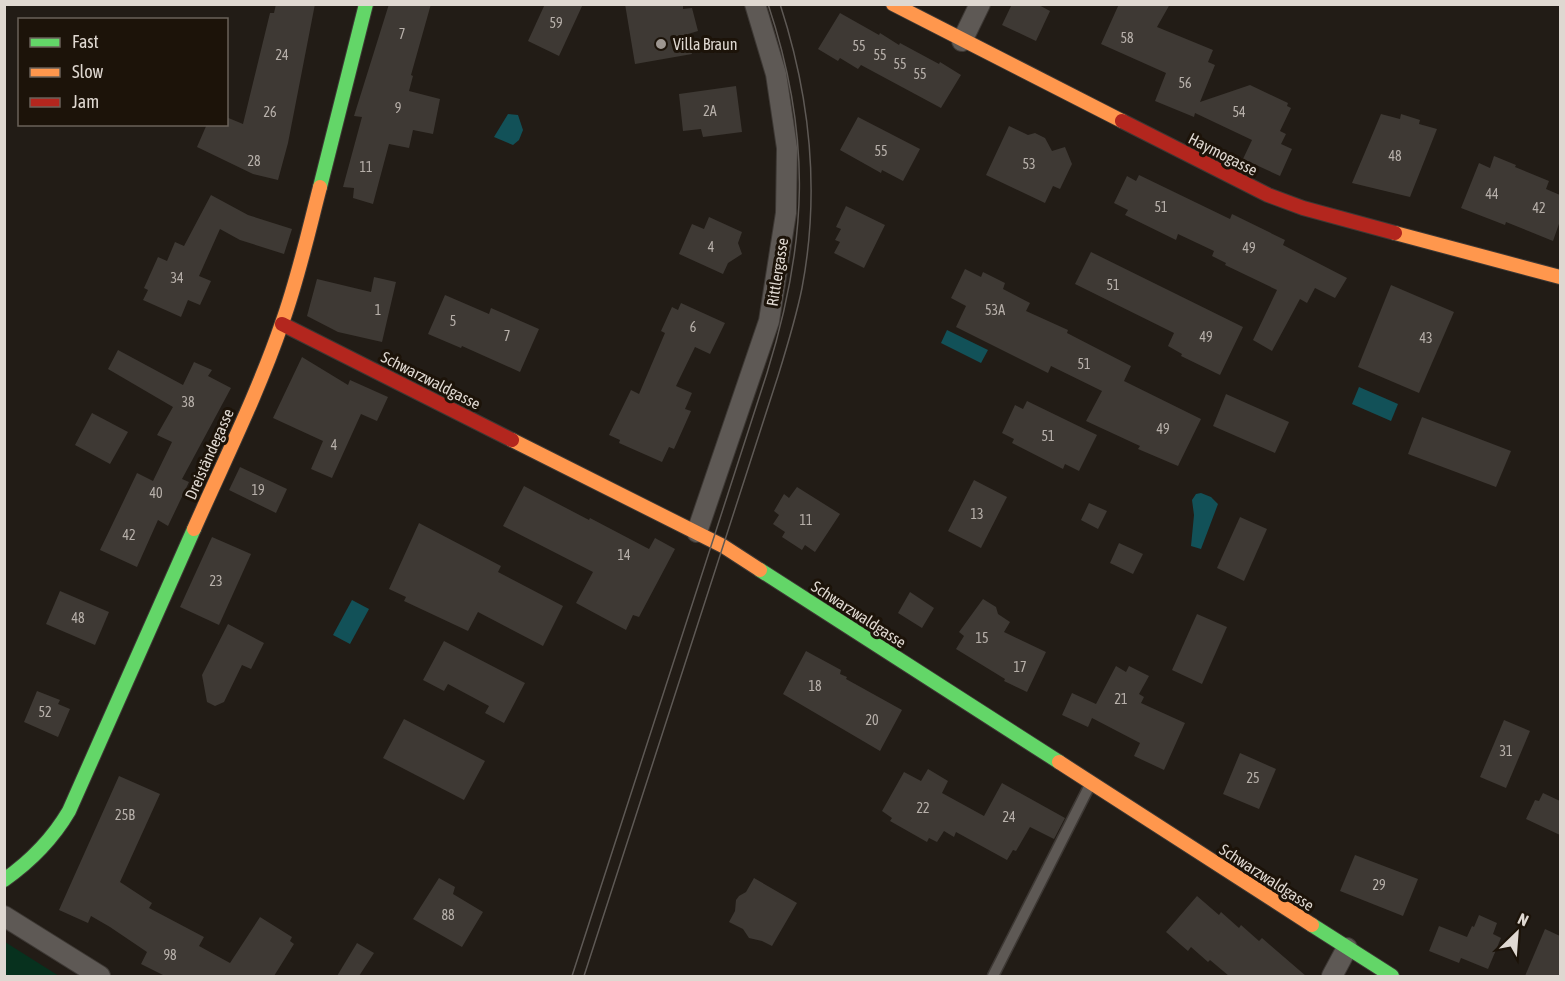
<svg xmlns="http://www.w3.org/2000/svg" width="1565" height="981" viewBox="0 0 1565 981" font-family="'Asap Condensed',sans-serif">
<rect width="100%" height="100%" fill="#221c16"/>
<!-- green -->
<polygon fill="#07311e" points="4,942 5,942 59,976 5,976"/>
<!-- water -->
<g fill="#125158">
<polygon points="508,114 518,115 523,130 519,140 513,145 494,137"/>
<polygon points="947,330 988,350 981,363 941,343"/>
<polygon points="1359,387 1398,404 1391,421 1352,404"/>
<polygon points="1201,493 1211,497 1218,504 1201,549 1191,546 1194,515 1192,500 1196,494"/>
<polygon points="352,600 369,609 350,644 333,635"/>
</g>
<!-- building -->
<g fill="#3e3934">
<polygon points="276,4 315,4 288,143 278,180 253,174 197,147 207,124 226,124 226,117 243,124 270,13 274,13"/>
<polygon points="389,4 431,4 411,75 413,76 409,91 440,99 433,134 413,130 409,148 389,144 373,204 353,198 354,188 343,187 362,117 354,116"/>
<polygon points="545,4 583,4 559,56 528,41"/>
<polygon points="625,4 683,4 683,9 692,8 698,31 688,34 692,54 635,64"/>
<polygon points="1012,4 1037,4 1050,11 1036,41 1002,25"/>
<polygon points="1119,4 1170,4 1157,27 1213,50 1208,62 1215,65 1200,102 1250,85 1288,103 1287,106 1291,108 1280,131 1286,134 1281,144 1292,149 1280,176 1243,159 1252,140 1195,113 1194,117 1155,101 1166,73 1101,44"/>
<polygon points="840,13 879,35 880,33 899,45 900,43 939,64 940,62 961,75 941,108 861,65 858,69 840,58 838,61 818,49"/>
<polygon points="736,86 742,132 703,137 701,129 683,131 679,94"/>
<polygon points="1381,114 1400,119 1401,114 1420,120 1419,124 1437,129 1410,197 1352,183"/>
<polygon points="858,117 920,149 903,181 882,170 881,173 840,150"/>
<polygon points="1009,126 1028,135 1035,133 1045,138 1052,151 1065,147 1072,164 1060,189 1053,186 1045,203 986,175"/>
<polygon points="1494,156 1516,165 1515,167 1549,181 1546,189 1560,195 1560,221 1553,241 1506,222 1505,225 1461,208 1479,163 1490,168"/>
<polygon points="1139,175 1230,219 1232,214 1285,240 1283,245 1347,278 1335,298 1315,288 1307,303 1300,299 1272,351 1253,340 1277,290 1225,265 1226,263 1212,256 1214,251 1178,234 1176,240 1125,215 1128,210 1114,203 1127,176 1136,181"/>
<polygon points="211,195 248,215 292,229 284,254 240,240 220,229 199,276 211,281 200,305 188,300 181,317 143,300 148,290 144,288 158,257 167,261 175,242 184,246"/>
<polygon points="846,206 885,225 864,268 834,253 840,242 835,240 841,229 836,227"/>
<polygon points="709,217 742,232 738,243 742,254 728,263 723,274 679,254 692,224 704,229"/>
<polygon points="1091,252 1243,327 1220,375 1181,356 1182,354 1168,346 1174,333 1075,284"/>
<polygon points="965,269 981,277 983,272 1005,283 1003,289 1030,303 1026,311 1068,330 1067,333 1131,366 1124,381 1201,419 1178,466 1138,449 1140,446 1086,421 1102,391 1051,366 1048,373 956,327 966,306 951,298"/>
<polygon points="374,277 396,282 382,342 338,332 307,316 317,279 371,292"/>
<polygon points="1391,285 1454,312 1419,393 1358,367"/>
<polygon points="445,295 489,314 491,308 539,329 520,372 462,346 461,348 428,334"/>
<polygon points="681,303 725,323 710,354 695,347 676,386 692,393 685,409 691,411 674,449 669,447 662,462 619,443 620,440 609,435 631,390 639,394 665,333 661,331 672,307 678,310"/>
<polygon points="118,350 183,385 194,362 212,370 208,376 231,388 182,479 189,482 168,526 158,520 137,567 100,550 137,473 153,481 172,442 157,435 173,407 108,369"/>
<polygon points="302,357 348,385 350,380 388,397 377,421 361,414 332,478 311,469 323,441 273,418"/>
<polygon points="1226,394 1289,422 1275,453 1213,426"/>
<polygon points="1027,401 1097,435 1079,471 1065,464 1063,469 1012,443 1014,439 1002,433 1015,405 1023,409"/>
<polygon points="92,413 128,432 110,464 75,445"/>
<polygon points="1422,417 1511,451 1496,487 1408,454"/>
<polygon points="240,467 287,489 276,513 229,490"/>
<polygon points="974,480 1007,497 981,548 948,531"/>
<polygon points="524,486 589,520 590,518 649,549 655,538 675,549 639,617 633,615 626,630 576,603 593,572 503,526"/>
<polygon points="797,487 840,514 815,552 805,545 802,550 782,537 785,532 773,524 779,515 774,511 784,494 789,498"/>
<polygon points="1089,503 1107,511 1098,529 1081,520"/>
<polygon points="1240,517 1267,529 1244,581 1217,568"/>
<polygon points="419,523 501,566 498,572 563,606 543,646 478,612 468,631 404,601 406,597 389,589"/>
<polygon points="212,537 251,554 219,625 180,607"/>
<polygon points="1119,543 1143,554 1133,574 1110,563"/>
<polygon points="60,591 109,612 95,645 46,624"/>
<polygon points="910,592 934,608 922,628 898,613"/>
<polygon points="983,599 996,607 998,614 1010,622 1004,632 1046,652 1027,692 1004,681 1005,679 956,649 964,636 959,632"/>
<polygon points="1197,614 1227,627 1202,684 1172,670"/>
<polygon points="228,624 264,643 251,669 242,665 224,702 215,706 207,702 202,675"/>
<polygon points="444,641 525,683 504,723 485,713 489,706 448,684 444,691 423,680"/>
<polygon points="806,651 841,670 840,674 847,677 846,679 902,710 880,751 783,694"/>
<polygon points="1116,666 1126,672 1129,666 1149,676 1139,694 1144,697 1141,703 1185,723 1164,770 1134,756 1140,743 1092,718 1088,727 1062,715 1072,693 1096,704"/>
<polygon points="37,691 60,700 58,704 70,709 58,737 24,722"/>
<polygon points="404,719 485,761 464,800 383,758"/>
<polygon points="1504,720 1530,731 1506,788 1480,777"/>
<polygon points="1240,753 1276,769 1259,809 1223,794"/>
<polygon points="928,769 948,781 942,793 984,816 1002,783 1065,818 1054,839 1030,827 1016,851 1013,850 1007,860 956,832 954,837 944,831 937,842 929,838 927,842 890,821 892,818 882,811 904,772 921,781"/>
<polygon points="119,776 160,794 120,882 152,903 149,908 204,937 199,946 230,963 260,917 292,937 290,941 294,944 274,976 165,976 141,964 147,952 110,927 91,916 88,923 59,910"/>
<polygon points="1543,793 1560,801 1560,835 1526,819 1535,800 1539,801"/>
<polygon points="1355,855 1418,879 1403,916 1340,891"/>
<polygon points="439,878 455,887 453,894 483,912 462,947 413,919"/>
<polygon points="754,878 797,903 772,946 762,941 749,938 743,929 729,922 735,911 736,900 739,896 746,892"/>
<polygon points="1197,896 1219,915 1221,912 1239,928 1241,925 1259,941 1262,938 1306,976 1229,976 1210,960 1208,962 1191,947 1188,951 1166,932"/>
<polygon points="1479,915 1497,923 1493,934 1501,938 1488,969 1461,958 1459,963 1429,951 1439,926 1467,937 1472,926 1474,927"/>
<polygon points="1545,929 1560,936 1560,976 1525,976"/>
<polygon points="357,943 374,953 359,976 337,976"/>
</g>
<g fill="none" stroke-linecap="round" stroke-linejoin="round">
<!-- lane casing -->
<g stroke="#3d3834" stroke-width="13">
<polyline id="lane" points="993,976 1091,783"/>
</g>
<!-- street casing -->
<g stroke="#3d3834" stroke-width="22">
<g id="street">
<polyline points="962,41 980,4"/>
<polyline points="697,532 769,321 786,213 787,148 776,74 755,4"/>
<polyline points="4,916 100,976"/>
<polyline points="1332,976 1347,948"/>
</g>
</g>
<!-- fast casing -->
<g stroke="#3d3834" stroke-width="16">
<g id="fast">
<polyline points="320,187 366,4"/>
<polyline points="760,570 1059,762"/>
<path d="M4,880C31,861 52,840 69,811L194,529"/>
<polyline points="1312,925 1392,976"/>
</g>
</g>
<!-- slow casing -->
<g stroke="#3d3834" stroke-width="16">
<g id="slow">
<polyline points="893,4 1122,121"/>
<polyline points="1395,233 1560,277"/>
<polyline points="512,440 723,546 760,570"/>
<path d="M194,529C224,461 258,393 282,323C298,279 308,233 320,187"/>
<polyline points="1059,762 1312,925"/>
</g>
</g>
<!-- jam casing -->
<g stroke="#3d3834" stroke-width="16">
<g id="jam">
<polyline points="1122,121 1268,195 1303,208 1395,233"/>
<polyline points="282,324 512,440"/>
</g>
</g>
<!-- lane -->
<use href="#lane" stroke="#5e5955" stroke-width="10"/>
<!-- street -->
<use href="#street" stroke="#5e5955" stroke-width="20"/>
<!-- fast -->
<use href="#fast" stroke="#63d668" stroke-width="14"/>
<!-- slow -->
<use href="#slow" stroke="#ff974d" stroke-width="14"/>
<!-- jam -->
<use href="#jam" stroke="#b3261e" stroke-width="14"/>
<!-- tram -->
<g stroke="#5e5955" stroke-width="1.5">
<path d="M572,976L767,373C808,241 812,136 768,4"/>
<path d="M584,976L778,376C787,347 796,318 802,288C820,193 810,96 780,4"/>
</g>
</g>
<!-- markers -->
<circle fill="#9d9690" stroke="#1c1309" stroke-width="2" cx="661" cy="44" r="6"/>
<g text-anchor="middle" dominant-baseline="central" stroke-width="6" stroke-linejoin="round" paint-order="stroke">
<!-- number labels -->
<g font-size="14" fill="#b7b0aa">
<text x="556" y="23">59</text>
<text x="402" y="34">7</text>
<text x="1127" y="38">58</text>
<text x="859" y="46">55</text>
<text x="282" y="55">24</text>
<text x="880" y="55">55</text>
<text x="900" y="64">55</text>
<text x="920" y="74">55</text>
<text x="1185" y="83">56</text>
<text x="398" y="108">9</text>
<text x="710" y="111">2A</text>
<text x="270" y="112">26</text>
<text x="1239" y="112">54</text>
<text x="881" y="151">55</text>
<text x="1395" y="156">48</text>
<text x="254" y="161">28</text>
<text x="1029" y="164">53</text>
<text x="366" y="167">11</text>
<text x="1492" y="194">44</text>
<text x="1161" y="207">51</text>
<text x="1539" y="208">42</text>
<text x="711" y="247">4</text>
<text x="1249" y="248">49</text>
<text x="177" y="278">34</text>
<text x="1113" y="285">51</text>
<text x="378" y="310">1</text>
<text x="995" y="310">53A</text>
<text x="453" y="321">5</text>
<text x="693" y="327">6</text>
<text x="507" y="336">7</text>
<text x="1206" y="337">49</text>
<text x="1426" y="338">43</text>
<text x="1084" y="364">51</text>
<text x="188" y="402">38</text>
<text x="1163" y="429">49</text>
<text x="1048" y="436">51</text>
<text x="334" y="445">4</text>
<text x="258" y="490">19</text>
<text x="156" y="493">40</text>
<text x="977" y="514">13</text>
<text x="806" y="520">11</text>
<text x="129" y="535">42</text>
<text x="624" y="555">14</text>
<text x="216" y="581">23</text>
<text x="78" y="618">48</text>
<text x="982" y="638">15</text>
<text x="1020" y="667">17</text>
<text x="815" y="686">18</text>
<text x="1121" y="699">21</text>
<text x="45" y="712">52</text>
<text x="872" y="720">20</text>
<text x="1506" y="751">31</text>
<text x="1253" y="778">25</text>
<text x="923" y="808">22</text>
<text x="125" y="815">25B</text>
<text x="1009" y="817">24</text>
<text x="1379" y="885">29</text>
<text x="448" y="915">88</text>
<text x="170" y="955">98</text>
</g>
<!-- poi labels -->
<g font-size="16" fill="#dfd8d1" stroke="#1c1309" text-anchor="start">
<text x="673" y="44">Villa Braun</text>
</g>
<!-- street labels -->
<g font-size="16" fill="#dfd8d1" stroke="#1c1309">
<text transform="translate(1223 154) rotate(27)">Haymogasse</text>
<text transform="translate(777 272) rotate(-81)">Rittlergasse</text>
<text transform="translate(431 380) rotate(27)">Schwarzwaldgasse</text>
<text transform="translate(209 454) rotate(-66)">Dreiständegasse</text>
<text transform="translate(859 614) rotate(33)">Schwarzwaldgasse</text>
<text transform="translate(1267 877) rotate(33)">Schwarzwaldgasse</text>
</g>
</g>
<!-- border -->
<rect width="1565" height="981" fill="none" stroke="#dfd8d1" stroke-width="12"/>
<!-- legend -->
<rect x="18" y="18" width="210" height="108" fill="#1c1309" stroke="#6a6259" stroke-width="1.5"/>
<rect x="30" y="38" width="30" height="9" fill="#63d668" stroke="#6a6259" stroke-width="1.5"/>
<text x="72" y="48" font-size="18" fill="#dfd8d1">Fast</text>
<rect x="30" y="68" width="30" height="9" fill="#ff974d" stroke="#6a6259" stroke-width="1.5"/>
<text x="72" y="78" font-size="18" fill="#dfd8d1">Slow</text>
<rect x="30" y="98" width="30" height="9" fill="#b3261e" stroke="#6a6259" stroke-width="1.5"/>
<text x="72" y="108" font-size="18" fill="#dfd8d1">Jam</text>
<!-- north arrow -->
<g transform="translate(1517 933) rotate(25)" stroke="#1c1309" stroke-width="4.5" paint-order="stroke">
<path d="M0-4.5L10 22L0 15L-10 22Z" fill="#dfd8d1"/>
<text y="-9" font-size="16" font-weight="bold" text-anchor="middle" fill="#dfd8d1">N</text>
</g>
</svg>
